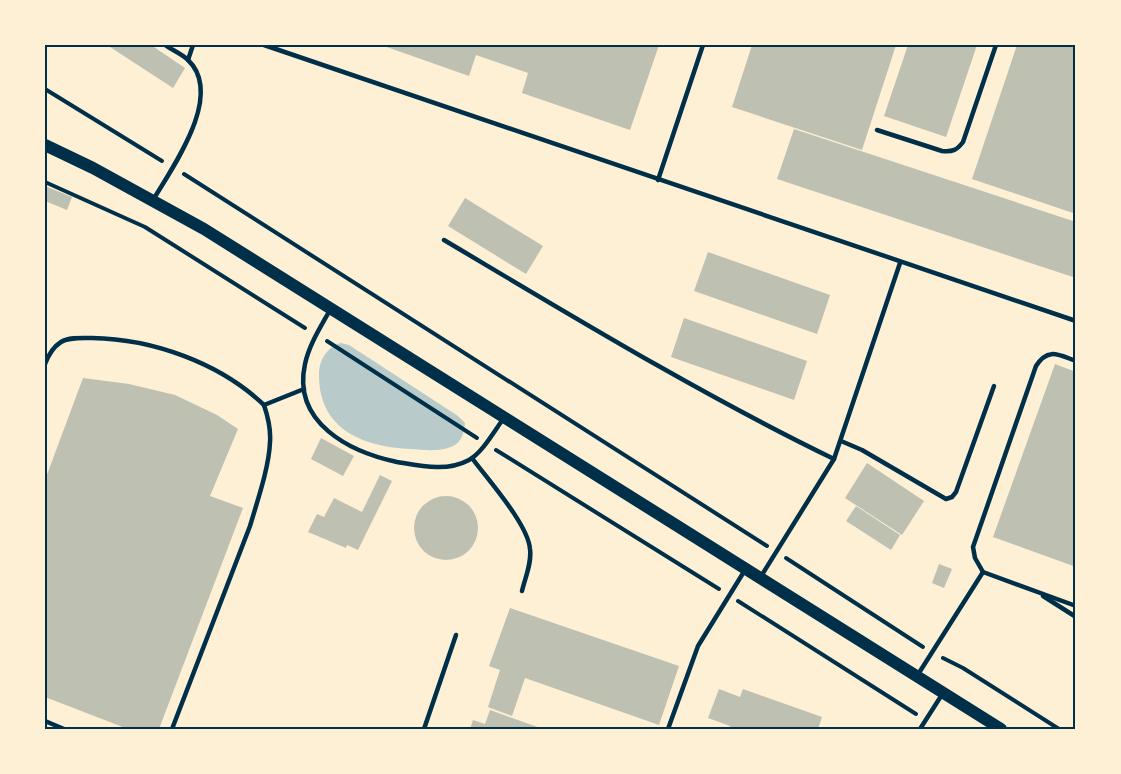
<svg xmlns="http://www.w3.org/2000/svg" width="1121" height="774" viewBox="0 0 1121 774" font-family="'Noto Sans',sans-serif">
<rect width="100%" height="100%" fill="#fdf0d5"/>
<!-- green -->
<path fill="#b9caca" d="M341,343L349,345L458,416L465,423C464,432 462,442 453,446C441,452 424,450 411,449C364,447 319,430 319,375C319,360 327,347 341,343Z"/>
<!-- building -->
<g fill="#bec0b2">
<polygon points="107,45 151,45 185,68 173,88"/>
<polygon points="381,45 659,45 630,130 522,93 528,73 476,55 469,76"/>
<polygon points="752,45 896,45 862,150 732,107"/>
<polygon points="908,45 977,45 946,137 884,116"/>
<polygon points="1017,45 1076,45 1076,214 972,179"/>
<polygon points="794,129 1076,222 1076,278 777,179"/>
<polygon points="45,186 72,197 67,210 45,201"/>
<polygon points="465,198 543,246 526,274 448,226"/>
<polygon points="708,252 830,295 817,334 694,291"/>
<polygon points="684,318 807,361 794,400 671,357"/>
<polygon points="1055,364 1076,372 1076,567 993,537"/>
<polygon points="83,378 129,384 175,395 217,415 238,429 210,496 243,508 159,729 128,729 45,697 45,480"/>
<polygon points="321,438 354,456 343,476 311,459"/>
<polygon points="867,463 924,501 902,535 845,498"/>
<polygon points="380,475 392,481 358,550 347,545 346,548 308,532 317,514 324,517 334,498 362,512"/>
<circle cx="446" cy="528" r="32"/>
<polygon points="856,506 900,535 891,550 846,521"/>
<polygon points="939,564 952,569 944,588 932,583"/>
<polygon points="510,608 679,666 659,725 525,678 512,716 488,707 500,670 489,666"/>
<polygon points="719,689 740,697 743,689 822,717 818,729 729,729 730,726 708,718"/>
<polygon points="490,710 543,729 470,729 473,720 485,724"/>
</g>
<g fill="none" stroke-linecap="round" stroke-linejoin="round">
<!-- path -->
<g stroke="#003049" stroke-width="4">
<polyline points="45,89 162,161"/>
<polyline points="184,174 767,546"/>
<polyline points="45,182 145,227 305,328"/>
<polyline points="327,341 477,438"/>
<polyline points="496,450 719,589"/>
<polyline points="786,558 923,647"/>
<polyline points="738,601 916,714"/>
<polyline points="943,658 963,668 1059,729"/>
</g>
<!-- service -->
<g stroke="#003049" stroke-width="4.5">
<polyline points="264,45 1076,321"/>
<polyline points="188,60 193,45"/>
<path d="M877,130L942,151C953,152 957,150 963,142L996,45"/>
<polyline points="658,180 703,45"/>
<path d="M153,200C172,168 225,95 188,60C182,54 172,50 165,45"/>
<path d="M444,240C572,316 700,394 834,459"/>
<path d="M330,310C320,328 309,345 305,364C292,423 350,452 397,462C421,466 447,472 469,460C483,452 494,431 504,418"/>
<path d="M1076,361C1059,355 1048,347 1036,366L973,547L975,558L983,572L1076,606"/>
<path d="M45,364C48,356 53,347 61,342C69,337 82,338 92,338C153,339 220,363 264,405L304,389"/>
<polyline points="841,441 862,450 946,499 952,497 956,492 994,386"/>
<path d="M472,458C488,480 528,524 530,549C532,563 525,578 522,591"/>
<polyline points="760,578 834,459 900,263"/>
<polyline points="1043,596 1076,617"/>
<polyline points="917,676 983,572"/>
<polyline points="45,721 64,729"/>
<path d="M172,729L250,526C257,502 269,468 270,442C271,429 268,417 264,405"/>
<polyline points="424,729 456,635"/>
<polyline points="668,729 698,646 745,570"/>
<polyline points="920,729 943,693"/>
</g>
<!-- secondary -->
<polyline stroke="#003049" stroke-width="12" points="45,145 93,168 204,229 1001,729"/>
</g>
<!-- border -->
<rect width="1121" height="774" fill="none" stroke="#fdf0d5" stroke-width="93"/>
<rect x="46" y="46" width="1028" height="682" fill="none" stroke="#003049" stroke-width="2"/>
</svg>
